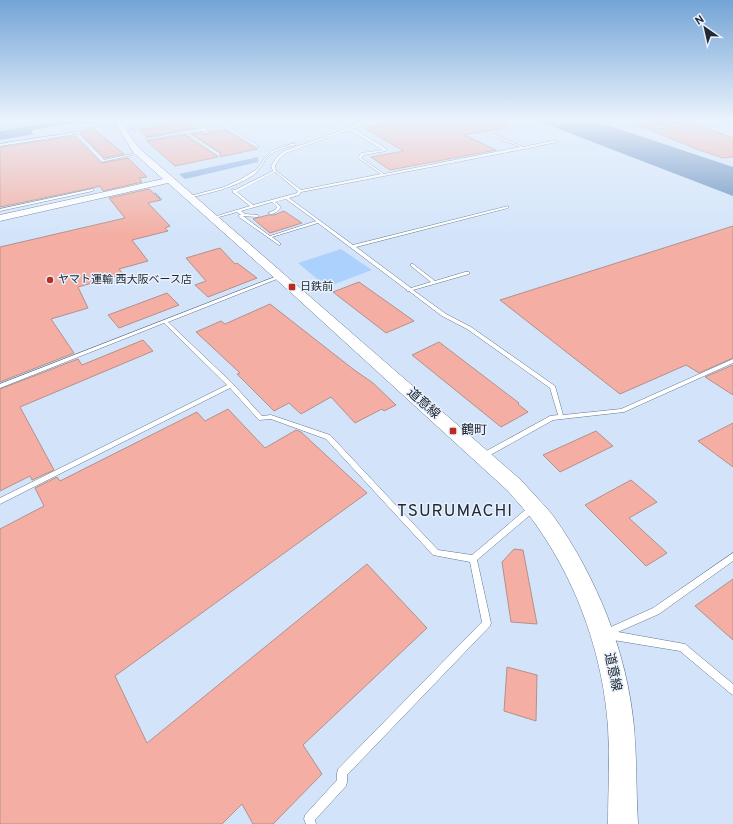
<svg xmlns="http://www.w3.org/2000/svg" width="733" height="824" viewBox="0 0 733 824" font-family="Overpass,'Noto Sans JP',sans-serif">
<rect width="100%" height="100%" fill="#d3e4fa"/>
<!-- green -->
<polygon fill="#add1fd" points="341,249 372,270 327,287 298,263"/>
<!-- forest -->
<polygon fill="#86aee0" points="258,157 258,162 185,179 179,174"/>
<!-- water -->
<g fill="#658cbc">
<polygon points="59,121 102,121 84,124 81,122 32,130 32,133 35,134 0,140 0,131"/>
<polygon points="538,121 595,121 733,167 733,196"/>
</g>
<!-- building -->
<g fill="#f4aea3" stroke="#b4908a">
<polygon points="407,121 504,121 505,128 464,135 496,150 390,170 371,157 404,151 364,128"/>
<polygon points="630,121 682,121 685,122 646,126 640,126"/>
<polygon points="187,122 195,128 147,137 139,130"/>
<polygon points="695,124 733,138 733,157 723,158 699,150 650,130 671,129"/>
<polygon points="94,129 124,154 104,158 80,133 83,133 81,131"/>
<polygon points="225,130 257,149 220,157 221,153 192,134 202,133 204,134"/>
<polygon points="185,135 218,157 175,166 147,141"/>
<polygon points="75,136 101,163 128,158 147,177 139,178 142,182 103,191 100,186 92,188 0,207 0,147"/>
<polygon points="149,189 161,200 148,203 170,226 165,228 168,231 132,240 148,261 119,269 123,274 78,287 88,308 51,319 74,353 0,382 0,247 125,218 109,198"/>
<polygon points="284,211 302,223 270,233 253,219 268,215 274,215"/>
<polygon points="733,226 733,358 699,373 686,365 620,394 500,300"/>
<polygon points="220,248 235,264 237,263 257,278 208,297 195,285 206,281 186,258"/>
<polygon points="359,282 414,321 386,333 333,292"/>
<polygon points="167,293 179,305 119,328 108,315"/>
<polygon points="270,304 353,369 373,383 396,405 384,411 382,409 355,423 331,397 301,414 289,403 274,411 237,374 240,373 196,332 221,321 225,324"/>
<polygon points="143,340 153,351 20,407 54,470 32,480 30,476 0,491 0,389 78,359 82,365"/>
<polygon points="439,342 519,403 518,404 528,412 501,427 412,355"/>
<polygon points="733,365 733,395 705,377"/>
<polygon points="228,409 265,448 296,430 301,432 367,493 115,676 147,743 367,564 427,628 303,745 322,774 273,824 253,824 242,804 222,824 0,824 0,529 44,506 35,488 57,477 60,481 197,412 205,421"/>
<polygon points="733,423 733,467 698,441"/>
<polygon points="596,431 613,446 560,472 543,455"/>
<polygon points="631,480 657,502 629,518 667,553 646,566 585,505"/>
<polygon points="514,549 523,550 537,624 511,622 502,562"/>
<polygon points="733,579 733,640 695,606"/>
<polygon points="507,667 537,675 536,721 504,711"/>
</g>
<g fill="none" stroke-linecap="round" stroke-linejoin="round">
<!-- service casing -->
<g stroke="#63778f" stroke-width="1">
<g id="service">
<polygon points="174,121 180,121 123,132 122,131"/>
<polygon points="191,121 194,121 199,124 214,121 219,121 201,125 207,129 237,124 237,126 228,127 259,146 257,147 225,128 188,133 220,154 219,156 185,133 146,140 145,139 203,128"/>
<path d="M298,121H303L301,122L329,135L356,125L341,121C349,121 356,125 363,123L362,121H365L366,124L349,130H355L387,149L386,151L363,155L361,158L384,174L520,147L493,136L494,134L523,147L557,140V142L524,149L301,192L299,195L289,198L353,245L508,206V208L356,247L411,288L431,282L411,266V264H413L435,281L465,272H469V274L413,290L446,314L471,327L555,386L563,415L621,409L733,359V363L624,412L553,420L485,458H481L480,456L481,454L550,416L558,415L550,388L467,329L442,316L409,291H407V290L318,223L272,237L280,243V245H279L239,217V215H241L237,212L212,219L210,218L250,206L234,193H233L232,189L235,190L273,171L271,166L277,157L284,151L327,136L298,123ZM346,131L353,132L383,150L361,153L358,158L381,174L301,190L276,171L275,166L279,159L286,153ZM275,172L298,191L297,193L253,205L237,192ZM286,199L316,221L270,236L243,216L257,217H258V215L245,214L241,211L272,202L277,207L275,210L268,213C273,216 278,211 281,207L275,202Z"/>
<path d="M622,121C628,123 634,126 640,127C657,129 674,125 691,123L690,121H693L694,123C689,125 684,125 678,126C658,129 641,130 621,123Z"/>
<polygon points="77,132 104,160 140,152 141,153 102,162 76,134 0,146 0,144"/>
<path d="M295,143L296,145C287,147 277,149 270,155C262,162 262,169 252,176C233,188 210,193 188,198L186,197L224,187L241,179L257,169L265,158L272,151L279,148Z"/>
<polygon points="92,189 93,189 93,191 0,211 0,209"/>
<polygon points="280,275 282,276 282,277 168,322 233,384 262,416 271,415 330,435 438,550 472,555 530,506 533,505 536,506 537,508 536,510 477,560 491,623 490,626 347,775 347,782 346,786 315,820 316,824 306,824 304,819 305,815 337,780 337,773 338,769 482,622 470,562 433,555 326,439 271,419 259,420 230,388 0,504 0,498 227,385 164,323 0,388 0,384"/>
<polygon points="733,553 733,561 659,614 618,632 685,644 733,684 733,695 730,693 680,651 607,639 602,637 601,634 602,631 653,608"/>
</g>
</g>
<!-- tertiary casing -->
<g stroke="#63778f" stroke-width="1">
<g id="tertiary">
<path d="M114,121H120L139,148L522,481C532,493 544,504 554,517C597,578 627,652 634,727C637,759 636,792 638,824H608C608,792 610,759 608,727C603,657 579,587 539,529C530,515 519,504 508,491L288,290L168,183L0,221V215L163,179L133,152Z"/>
<polygon points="723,121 733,121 733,125 724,122"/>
</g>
</g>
<!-- path-far1 -->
<g stroke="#727e8d" stroke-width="1" stroke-dasharray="1 1" stroke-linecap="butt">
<polyline points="83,128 110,127"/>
<polyline points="0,129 52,121"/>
</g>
<!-- path -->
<polyline stroke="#727e8d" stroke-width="1.5" stroke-dasharray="1 1" stroke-linecap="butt" points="155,193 162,200"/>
<!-- service -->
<use href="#service" fill="#fff" fill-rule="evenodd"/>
<!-- tertiary -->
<use href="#tertiary" fill="#fff" fill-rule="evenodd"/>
</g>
<!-- sky -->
<linearGradient id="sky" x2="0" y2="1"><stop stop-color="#73a4d6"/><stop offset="0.51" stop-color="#ebf3fd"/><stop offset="1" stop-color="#ebf3fd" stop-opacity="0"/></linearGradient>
<rect width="733" height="236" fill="url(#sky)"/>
<!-- markers -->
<g fill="#ba2d21" stroke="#e8f1fc" stroke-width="1.5">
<circle cx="50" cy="280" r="4"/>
<rect x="288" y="283" width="8" height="8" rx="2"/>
<rect x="449" y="427" width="8" height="8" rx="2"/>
</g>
<g text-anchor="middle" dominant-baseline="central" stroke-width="3" stroke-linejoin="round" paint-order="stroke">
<!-- far-poi labels -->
<g font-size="11" fill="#212933" stroke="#e8f1fc" text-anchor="start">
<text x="58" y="280">ヤマト運輸 西大阪ベース店</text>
<text x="300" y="287">日鉄前</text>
</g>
<!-- street labels -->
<g font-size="13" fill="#212933" stroke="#e8f1fc">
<text transform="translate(423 404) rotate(42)">道意線</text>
<text transform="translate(612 672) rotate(78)">道意線</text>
</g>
<!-- poi labels -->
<g font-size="13" fill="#212933" stroke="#e8f1fc" text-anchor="start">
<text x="461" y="431">鶴町</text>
</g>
<!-- near-neighbourhood labels -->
<g font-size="17" letter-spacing="1" fill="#212933" stroke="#e8f1fc">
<text x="455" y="512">TSURUMACHI</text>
</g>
</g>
<!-- north arrow -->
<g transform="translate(705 28) rotate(326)" stroke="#e8f1fc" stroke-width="3" paint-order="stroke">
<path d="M0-3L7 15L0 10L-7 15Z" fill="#212933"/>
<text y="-6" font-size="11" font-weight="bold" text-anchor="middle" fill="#212933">N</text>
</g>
</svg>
